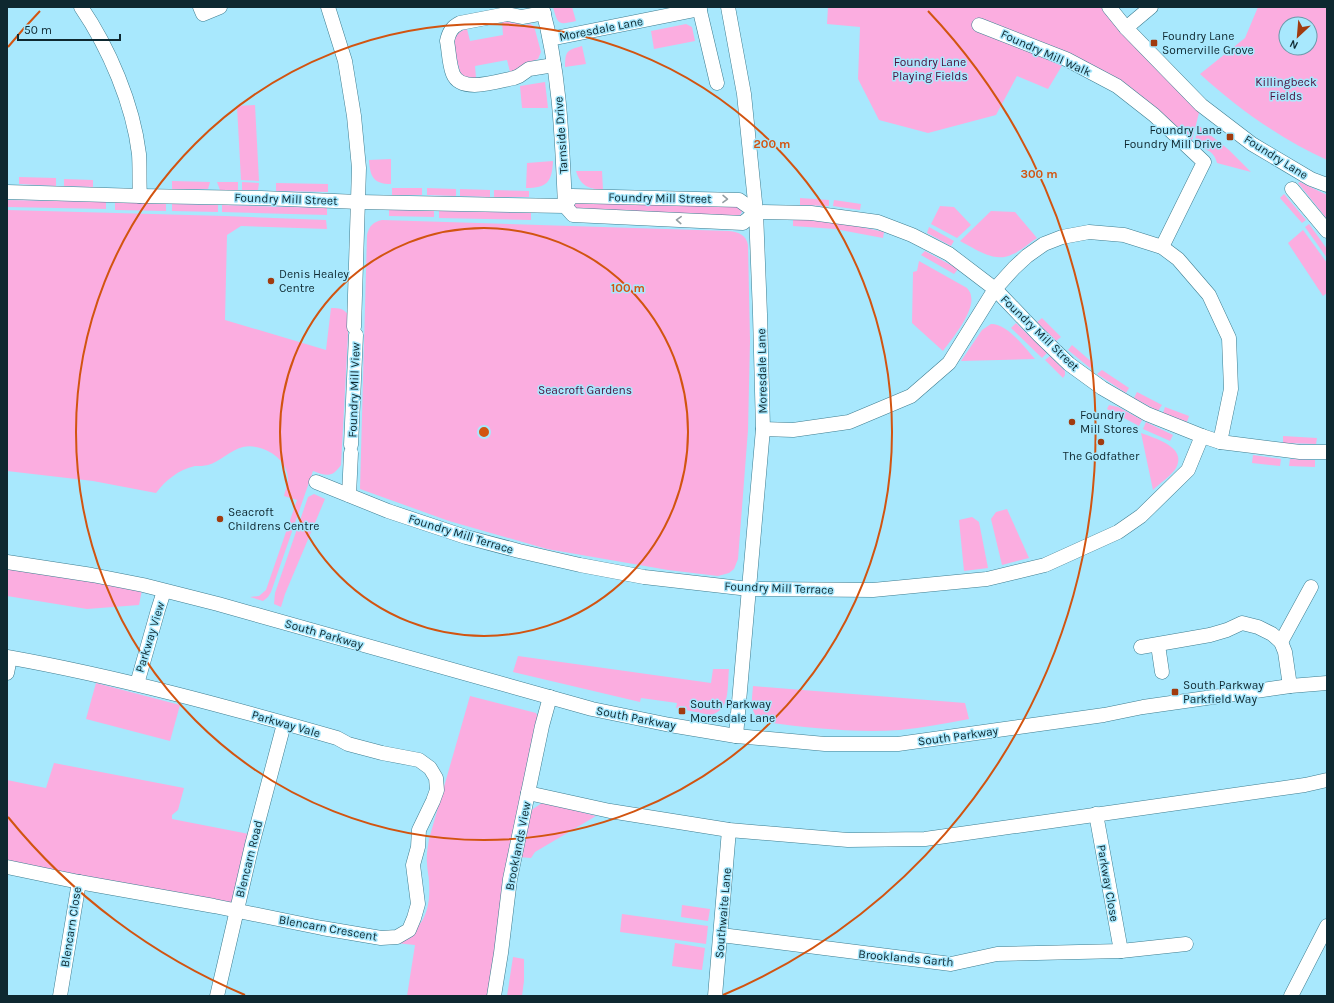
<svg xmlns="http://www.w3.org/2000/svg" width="1334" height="1003" viewBox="0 0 1334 1003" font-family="Karla,sans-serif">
<rect width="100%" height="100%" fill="#a8e8fd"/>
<!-- green -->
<g fill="#fbade0" fill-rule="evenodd">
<path d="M553,7H572L576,21C558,25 558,25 553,7Z"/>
<polygon points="828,7 1109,7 1201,105 1190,148 1154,115 1066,59 1048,89 1017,76 996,115 928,133 879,120 858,79 860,27 827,24"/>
<path d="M1258,7H1327V160C1281,139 1237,108 1200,74L1245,38ZM1286,24H1310V48H1286Z"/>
<path d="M509,21L512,23L519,22L520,26L530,24L534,26L541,52L538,59L530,62V64L510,72L507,60L475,66L476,78C469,79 464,78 460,72C457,57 446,34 467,29L470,41L503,35L502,22Z"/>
<polygon points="686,24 692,27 695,41 654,49 651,31"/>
<path d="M582,46L586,64L565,67C565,51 567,50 582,46Z"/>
<polygon points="545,82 548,108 522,108 520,86"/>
<polygon points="255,105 259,181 241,180 237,106"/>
<path d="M1199,126L1229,150L1251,172L1217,163C1214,149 1203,150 1194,143Z"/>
<path d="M391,159V184C373,184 370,176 369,160Z"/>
<path d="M553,161C552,182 547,188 526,188L527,163Z"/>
<path d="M576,171H602L603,190C588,189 580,185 576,171Z"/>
<polygon points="19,177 56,178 56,186 19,184"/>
<polygon points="64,179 93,180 93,187 64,186"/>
<polygon points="172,181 210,182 208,189 172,189"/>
<polygon points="217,182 238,182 238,190 220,190"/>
<polygon points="242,182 259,183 258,190 242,190"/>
<polygon points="1300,182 1327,195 1327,219 1298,183"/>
<polygon points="276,183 328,184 328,192 276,191"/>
<rect x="392" y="188" width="30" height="7"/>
<polygon points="427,188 456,189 456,196 427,195"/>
<polygon points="460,189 490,190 490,197 460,196"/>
<polygon points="494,190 529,191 529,197 494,197"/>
<polygon points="1284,194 1306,220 1302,223 1280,198"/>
<polygon points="800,198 829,200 829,206 800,205"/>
<polygon points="7,200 106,202 106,209 7,207"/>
<polygon points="834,200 861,204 860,210 833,206"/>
<polygon points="115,202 166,204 166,211 115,210"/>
<polygon points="576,202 738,207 741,209 742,212 740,215 737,216 577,211 573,205"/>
<polygon points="172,204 218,205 218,212 172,211"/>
<polygon points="222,205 327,208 327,215 222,212"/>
<polygon points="940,206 954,207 971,225 957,238 931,224"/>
<path d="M7,210L225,216L326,220L327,229L241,226L227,235L225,320L326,350L331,308C339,308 344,308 349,316L341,465C332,478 326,476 313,471L271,592L268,597L263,601L250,597L259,596L266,590L297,500L284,496C285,491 287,486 288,481C289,458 262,443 243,447C230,450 220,462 208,465C204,466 199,466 195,466C178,470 166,480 156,493L93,481L7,471Z"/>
<polygon points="389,210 434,211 434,217 389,216"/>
<polygon points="439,211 531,213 531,220 439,218"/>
<path d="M991,211L1015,212L1037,238C1029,243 1022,250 1013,254C995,264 976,249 960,241Z"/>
<path d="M793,219C824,220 854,225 884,232L883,238L835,229L793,226Z"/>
<path d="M382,220L729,231C739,232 746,235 748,245L750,341L748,430L738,559L734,569L729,573L718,576L668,570L547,549L449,521L360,489L367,235C369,226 373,222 382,220Z"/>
<polygon points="1309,224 1327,249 1327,258 1305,227"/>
<polygon points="929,227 954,241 951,246 927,233"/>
<polygon points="1303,230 1327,263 1327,293 1323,296 1288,243"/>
<polygon points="925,251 958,269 954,274 921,255"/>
<path d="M919,261L967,288C969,291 971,293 971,296C975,311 952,339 943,351L912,323L913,272L917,271Z"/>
<polygon points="1042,318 1061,337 1056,341 1037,322"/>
<polygon points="1016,323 1047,353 1042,358 1011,328"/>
<path d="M991,324C1008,324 1024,347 1035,359L961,361L982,330Z"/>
<polygon points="1072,345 1093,363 1090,368 1068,350"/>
<polygon points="1050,356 1065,371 1065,375 1063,378 1045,360"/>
<polygon points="1102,370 1129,388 1126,393 1097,374"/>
<polygon points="1137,392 1162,405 1158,411 1134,398"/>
<polygon points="1109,405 1118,407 1142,420 1139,426 1107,409"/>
<polygon points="1165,407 1189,416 1187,422 1163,413"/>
<polygon points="1146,422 1173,435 1170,441 1143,429"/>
<path d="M1141,433C1154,438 1188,447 1176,468C1171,476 1160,483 1153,490Z"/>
<polygon points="1283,436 1317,438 1316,444 1283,443"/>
<polygon points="1253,455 1281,459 1280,466 1252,463"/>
<polygon points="1290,459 1315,460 1315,467 1289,466"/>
<polygon points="314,494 325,499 285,594 281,607 274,604 275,593 308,497"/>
<polygon points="1007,509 1029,558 1002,565 991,519 996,512"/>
<polygon points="972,517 979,522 988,568 964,571 959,520"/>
<polygon points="7,562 143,585 139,605 87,609 7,596"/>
<path d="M518,656L711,683L713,669H729C727,686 731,711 710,715L676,708L677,703L641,698L640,702L513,672Z"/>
<polygon points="96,683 180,705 170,741 86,719"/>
<path d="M753,686L965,703L969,719C946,723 923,728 900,730C855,733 809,728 765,722C748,715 752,701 753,686Z"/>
<path d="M470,696L536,713L542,726L494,996H407L415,945L396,943C423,929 431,912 429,882C429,876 427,870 427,863C426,855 428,847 429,839Z"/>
<polygon points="54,763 184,788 178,810 172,815 172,819 254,835 236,911 7,867 7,780 46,788"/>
<polygon points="542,803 548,803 596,816 535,852 531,858 519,857 530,811"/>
<polygon points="682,905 710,909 708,921 681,917"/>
<polygon points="622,914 708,926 706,944 620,932"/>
<polygon points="675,943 705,948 702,970 672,966"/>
<polygon points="513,957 524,959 524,981 522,996 507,996"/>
</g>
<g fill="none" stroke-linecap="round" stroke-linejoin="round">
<!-- minor casing -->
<g stroke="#3e7d90" stroke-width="15">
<g id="minor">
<path d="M81,7C109,48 133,104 139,154C140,168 139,182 140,196"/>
<polyline points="200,7 203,14 220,7"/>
<polyline points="328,7 345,61 354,116 359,168 354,327"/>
<path d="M542,7C560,72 562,139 565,206"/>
<polyline points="699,7 717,83"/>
<polyline points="728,7 744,94 756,212 760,314 763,429 736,736"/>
<polyline points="1109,7 1126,28 1201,105 1252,144 1311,179 1327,185"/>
<path d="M544,13L522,17L507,14L460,23C452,27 449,32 447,41C449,51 449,64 453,74C461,94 498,81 514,78L519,76L529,69L554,65"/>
<polyline points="979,25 1066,59 1117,86 1154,115 1204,162 1162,247"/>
<polyline points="1126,28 1151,7"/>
<polyline points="550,39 700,9"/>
<polyline points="1292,189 1327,231"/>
<polyline points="7,192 140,196 261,198 359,202 565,206 573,215 743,223 756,212"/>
<polyline points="565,206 572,196 739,200 756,212 811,213 878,222 912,235 949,254 995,289 1039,335 1069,364 1102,388 1147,414 1202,436 1220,442 1300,452 1327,452"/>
<polyline points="763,429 793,430 849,422 911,396 949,363 995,289 1014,268 1027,256 1044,244 1062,237 1089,232 1124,235 1162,247 1178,259 1209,295 1229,338 1231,389 1220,442"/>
<polyline points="351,445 356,335"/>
<polyline points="316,482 388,511 466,537 519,551 580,565 644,577 749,589 873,590 987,579 1045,565 1118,532 1141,516 1188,470 1202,436"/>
<polyline points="349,495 351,453"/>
<polyline points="7,562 92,575 143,585 218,604 592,709 670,725 736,736 825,744 898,744 1104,715 1143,707 1290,686 1327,683"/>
<polyline points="1281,642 1285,652 1290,686"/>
<polyline points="1158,645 1162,672"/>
<polyline points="1141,647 1210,635 1227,630 1242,623 1258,627 1272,634 1281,642 1311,587"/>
<path d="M7,657C119,677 228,707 337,738L348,744L382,753L419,760L430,768L436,778L437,790L433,801L419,830L418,847L413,865L418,904L414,918L409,930L397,937L381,938L322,928L214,906L79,882L7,867"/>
<polyline points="7,673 10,658"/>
<polyline points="137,684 158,610 164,591"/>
<polyline points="528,793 610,811 729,830 848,840 925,839 1305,785 1327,780"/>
<polyline points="1096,814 1121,951"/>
<polyline points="721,935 951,964 997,954 1121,951 1186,944"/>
<polyline points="60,996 79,882"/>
<polyline points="217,996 252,845 284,724"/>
<polyline points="494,996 501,953 510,879 542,726 550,697"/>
<polyline points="715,996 729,830"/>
<polyline points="1291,996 1327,926"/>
</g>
</g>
<!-- minor -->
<use href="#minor" stroke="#fff" stroke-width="14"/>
</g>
<!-- one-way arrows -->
<defs><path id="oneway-chevron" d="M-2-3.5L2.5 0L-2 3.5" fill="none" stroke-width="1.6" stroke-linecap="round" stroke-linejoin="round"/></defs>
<g stroke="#939ea2">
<use href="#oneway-chevron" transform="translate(725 199) rotate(1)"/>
<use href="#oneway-chevron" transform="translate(679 220) rotate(-177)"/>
</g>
<!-- distance rings -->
<g fill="none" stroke="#d25410" stroke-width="2">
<circle cx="484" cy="432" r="204"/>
<circle cx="484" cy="432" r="408"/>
<path d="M245 995A612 612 0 0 1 8 817M8 47A612 612 0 0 1 40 11M928 11A612 612 0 0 1 723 995"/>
</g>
<!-- markers -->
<g fill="#a13b0f" stroke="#a8e8fd" stroke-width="1.5">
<rect x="1150" y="39" width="8" height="8" rx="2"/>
<rect x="1226" y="133" width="8" height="8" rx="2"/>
<circle cx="271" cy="281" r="4"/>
<circle cx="1072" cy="422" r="4"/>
<circle cx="1101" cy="442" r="4"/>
<circle cx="220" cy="519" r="4"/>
<rect x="1171" y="688" width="8" height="8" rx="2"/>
<rect x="678" y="707" width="8" height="8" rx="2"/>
</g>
<g text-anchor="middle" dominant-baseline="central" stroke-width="3" stroke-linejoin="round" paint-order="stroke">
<!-- street labels -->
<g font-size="12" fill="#0e2830" stroke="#a8e8fd">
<text transform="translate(601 29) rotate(-11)">Moresdale Lane</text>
<text transform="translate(1046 53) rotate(24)">Foundry Mill Walk</text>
<text transform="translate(561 135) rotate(-94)">Tarnside Drive</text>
<text transform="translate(1276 157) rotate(32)">Foundry Lane</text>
<text transform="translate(660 198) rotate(1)">Foundry Mill Street</text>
<text transform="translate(286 199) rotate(2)">Foundry Mill Street</text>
<text transform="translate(1040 333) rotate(44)">Foundry Mill Street</text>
<text transform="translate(762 371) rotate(-91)">Moresdale Lane</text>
<text transform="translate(354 390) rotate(-88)">Foundry Mill View</text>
<text transform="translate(461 534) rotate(17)">Foundry Mill Terrace</text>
<text transform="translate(779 588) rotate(2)">Foundry Mill Terrace</text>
<text transform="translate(324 634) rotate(16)">South Parkway</text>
<text transform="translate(150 637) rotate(-73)">Parkway View</text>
<text transform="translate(636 718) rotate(11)">South Parkway</text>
<text transform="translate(286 724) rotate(16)">Parkway Vale</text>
<text transform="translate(958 736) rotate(-8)">South Parkway</text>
<text transform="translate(518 846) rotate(-79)">Brooklands View</text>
<text transform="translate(249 859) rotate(-76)">Blencarn Road</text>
<text transform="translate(1108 883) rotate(80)">Parkway Close</text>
<text transform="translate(723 913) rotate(-85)">Southwaite Lane</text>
<text transform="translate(71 927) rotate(-81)">Blencarn Close</text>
<text transform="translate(328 928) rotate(10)">Blencarn Crescent</text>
<text transform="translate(906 958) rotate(5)">Brooklands Garth</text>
</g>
<!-- poi labels -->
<g font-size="12" fill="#0e2830" stroke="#a8e8fd" text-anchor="start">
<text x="1162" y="36">Foundry Lane<tspan x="1162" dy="14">Somerville Grove</tspan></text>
<text x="1222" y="130" text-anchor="end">Foundry Lane<tspan x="1222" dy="14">Foundry Mill Drive</tspan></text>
<text x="279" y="274">Denis Healey<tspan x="279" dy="14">Centre</tspan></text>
<text x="1080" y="415">Foundry<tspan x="1080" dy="14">Mill Stores</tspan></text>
<text x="1101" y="456" text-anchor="middle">The Godfather</text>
<text x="228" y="512">Seacroft<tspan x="228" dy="14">Childrens Centre</tspan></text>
<text x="1183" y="685">South Parkway<tspan x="1183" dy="14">Parkfield Way</tspan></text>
<text x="690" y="704">South Parkway<tspan x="690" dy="14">Moresdale Lane</tspan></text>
</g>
<!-- park labels -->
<g font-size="12" fill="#4c103d" stroke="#a8e8fd">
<text x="930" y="62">Foundry Lane<tspan x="930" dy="14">Playing Fields</tspan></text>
<text x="1286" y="82">Killingbeck<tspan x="1286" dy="14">Fields</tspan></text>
<text x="585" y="390">Seacroft Gardens</text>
</g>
</g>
<circle cx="484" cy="432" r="6" fill="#d25410" stroke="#a8e8fd" stroke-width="2"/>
<g font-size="12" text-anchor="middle" font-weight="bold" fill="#d25410" stroke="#a8e8fd" stroke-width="3" stroke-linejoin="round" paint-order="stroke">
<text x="772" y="148">200 m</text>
<text x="1039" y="178">300 m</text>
<text x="628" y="292">100 m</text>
</g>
<!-- border -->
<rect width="1334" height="1003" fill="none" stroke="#0e2830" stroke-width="16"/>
<!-- north arrow -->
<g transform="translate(1298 36) rotate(206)"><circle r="19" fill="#a8e8fd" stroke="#6a9bab"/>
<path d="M0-3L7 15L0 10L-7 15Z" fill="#a13b0f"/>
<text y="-6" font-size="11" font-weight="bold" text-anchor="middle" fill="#0e2830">N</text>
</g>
<!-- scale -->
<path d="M18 34v6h102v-6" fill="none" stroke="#0e2830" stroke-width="2"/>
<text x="24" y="34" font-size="12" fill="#0e2830" stroke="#a8e8fd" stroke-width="3" paint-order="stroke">50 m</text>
</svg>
